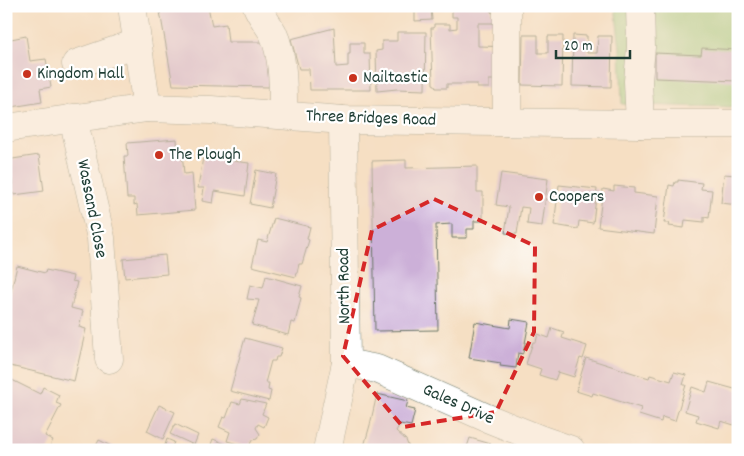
<svg xmlns="http://www.w3.org/2000/svg" width="744" height="456" viewBox="0 0 744 456" font-family="Dekko,sans-serif">
<rect width="100%" height="100%" fill="#fff"/>
<filter id="ink" filterUnits="userSpaceOnUse"><feTurbulence type="fractalNoise" baseFrequency=".02" numOctaves="2"/><feDisplacementMap in="SourceGraphic" scale="10" xChannelSelector="R" yChannelSelector="G"/><feConvolveMatrix kernelMatrix="1 2 1 2 8 2 1 2 1" color-interpolation-filters="sRGB"/></filter>
<filter id="wash" filterUnits="userSpaceOnUse"><feTurbulence type="fractalNoise" baseFrequency=".0096" numOctaves="4" result="noise"/><feDisplacementMap in="SourceGraphic" scale="20" xChannelSelector="R" yChannelSelector="G"/><feGaussianBlur stdDeviation="1.12" result="paint"/><feColorMatrix in="noise" values="0 0 0 0 0 0 0 0 0 0 0 0 0 0 0 0 0 1.4 0 .05"/><feComposite in="paint" operator="in"/></filter>
<g filter="url(#wash)">
<rect width="100%" height="100%" fill="#f5dfc3"/>
<!-- green -->
<polygon fill="#95ce81" stroke="#5a865a" points="615,6 738,6 738,107 672,106 622,104 620,48"/>
<g id="blocks">
<!-- building -->
<g fill="#ccb0d8">
<polygon points="159,6 208,6 212,26 226,24 228,42 267,42 269,87 173,85"/>
<polygon points="452,6 491,6 491,12 495,14 495,23 478,23 478,46 514,47 514,80 489,80 489,88 477,88 477,84 447,84 447,88 436,88 435,85 433,84 431,28 434,28 434,24 450,24 450,29 457,28 457,17 452,17"/>
<polygon points="431,8 432,20 415,21 415,9"/>
<polygon points="334,28 336,67 348,66 348,54 350,54 350,43 364,43 364,54 370,54 371,90 310,90 309,69 299,69 291,39"/>
<polygon points="397,32 426,32 425,90 397,89 377,91 376,51 382,50 382,41 397,41"/>
<polygon points="523,35 538,35 538,53 548,53 548,36 563,36 562,86 522,85"/>
<polygon points="573,35 587,36 587,53 597,53 598,36 612,36 611,87 572,86"/>
<polygon points="26,36 30,61 46,59 51,87 40,89 42,102 6,108 6,40"/>
<polygon points="702,48 738,50 738,81 655,78 655,53 701,55"/>
<polygon points="177,139 178,152 182,152 184,174 192,173 195,210 138,215 137,204 134,205 134,198 127,198 124,156 128,156 127,143"/>
<polygon points="39,155 44,191 14,195 12,180 6,181 6,160"/>
<polygon points="203,157 249,163 245,196 215,191 213,203 202,201 204,188 198,188"/>
<polygon points="406,160 406,168 477,166 477,192 483,192 483,221 474,221 474,229 467,229 467,238 452,238 452,224 436,225 438,330 375,331 372,161"/>
<polygon points="256,170 276,174 270,208 250,204"/>
<polygon points="736,171 738,171 738,205 721,203 724,174 735,175"/>
<polygon points="501,173 548,179 542,226 527,224 529,208 521,207 517,234 505,233 509,207 496,205"/>
<polygon points="678,180 702,183 701,189 712,190 709,218 704,217 704,222 685,220 684,228 669,226 670,223 664,223 669,185 674,186 675,182 678,182"/>
<polygon points="559,185 597,189 593,223 579,221 578,229 554,225"/>
<polygon points="614,186 634,188 634,193 658,196 654,234 598,227 603,189 614,191"/>
<polygon points="274,218 310,227 307,239 309,240 302,264 299,264 296,277 252,266 258,240 267,242"/>
<polygon points="165,255 167,274 125,278 123,259"/>
<polygon points="17,266 45,273 46,270 73,276 72,281 77,282 71,308 83,311 79,327 86,329 74,381 6,365 6,312"/>
<polygon points="266,276 302,286 299,297 301,298 295,323 291,322 288,335 252,325 259,300 247,299 250,285 263,288"/>
<polygon points="511,319 529,322 523,354 518,353 516,368 500,366 501,363 469,358 475,322 510,328"/>
<polygon points="552,328 564,332 562,338 587,346 583,359 580,358 574,377 558,372 555,380 539,375 541,369 526,364 533,342 536,342 538,334 549,338"/>
<polygon points="245,338 282,348 279,357 276,357 275,361 271,361 265,383 269,383 268,390 271,391 269,401 230,391"/>
<polygon points="586,358 649,378 650,375 671,381 674,372 686,375 683,385 686,385 675,421 662,417 661,422 639,415 641,408 593,393 592,396 576,391"/>
<polygon points="6,377 40,394 43,387 59,395 56,403 61,405 45,436 53,440 48,450 6,450 6,427 7,425 6,424"/>
<polygon points="709,382 738,390 738,413 734,425 721,421 719,428 696,421 698,415 685,411 692,387 706,392"/>
<polygon points="377,394 408,401 406,408 415,410 411,426 400,424 396,431 406,440 409,448 409,450 363,450 370,425"/>
<polygon points="242,399 266,404 262,414 268,417 264,427 258,424 256,428 260,434 257,439 252,440 249,447 227,441 230,432 219,427 223,417 226,418 232,402 240,404"/>
<polygon points="159,405 175,412 163,439 147,431"/>
<polygon points="175,424 198,435 194,445 170,434"/>
<polygon points="470,438 491,444 489,450 466,450"/>
<polygon points="167,439 174,442 171,450 164,448"/>
<polygon points="213,439 241,450 209,450"/>
<polygon points="99,440 119,450 94,450"/>
</g>
</g>
</g>
<g filter="url(#ink)">
<use href="#blocks" fill-opacity="0" stroke="#6a7666" stroke-width="1"/>
<g fill="none" stroke-linecap="round" stroke-linejoin="round">
<!-- minor casing -->
<g stroke="#6a7666" stroke-width="29">
<g id="minor">
<polyline points="132,6 147,108"/>
<path d="M257,6C261,16 268,24 273,33C284,57 283,89 283,115"/>
<polyline points="507,6 507,122"/>
<polyline points="76,64 137,43"/>
<polyline points="73,118 101,238 109,359"/>
<polyline points="640,124 638,81 641,47 640,6"/>
<polyline points="6,128 147,108 211,110 343,120 640,124 738,124"/>
<polyline points="346,363 377,369 487,418 542,440 571,450"/>
<polyline points="327,450 346,363 343,120"/>
</g>
</g>
<!-- minor -->
<use href="#minor" stroke="#fff" stroke-width="28"/>
</g>
</g>
<!-- marked area -->
<path d="M0 0H744V456H0ZM434,199L535,246L534,332L496,412L403,427L343,356L372,230Z" fill="#f5dfc3" fill-opacity=".55" fill-rule="evenodd"/>
<path fill="none" stroke="#d62828" stroke-width="4" stroke-dasharray="10 6" stroke-linejoin="round" d="M434,199L535,246L534,332L496,412L403,427L343,356L372,230Z"/>
<!-- markers -->
<g fill="#c8321e" stroke="#fff" stroke-width="2">
<circle cx="27" cy="74" r="5"/>
<circle cx="353" cy="78" r="5"/>
<circle cx="159" cy="155" r="5"/>
<circle cx="539" cy="197" r="5"/>
</g>
<g text-anchor="middle" dominant-baseline="central" stroke-width="4.5" stroke-linejoin="round" paint-order="stroke">
<!-- poi labels -->
<g font-size="18" fill="#1f3d34" stroke="#fff" text-anchor="start">
<text x="37" y="74">Kingdom Hall</text>
<text x="363" y="78">Nailtastic</text>
<text x="169" y="155">The Plough</text>
<text x="549" y="197">Coopers</text>
</g>
<!-- street labels -->
<g font-size="18" fill="#1f3d34" stroke="#fff">
<text transform="translate(371 119) rotate(2)">Three Bridges Road</text>
<text transform="translate(91 209) rotate(79)">Wassand Close</text>
<text transform="translate(345 286) rotate(-91)">North Road</text>
<text transform="translate(458 405) rotate(24)">Gales Drive</text>
</g>
</g>
<!-- margin -->
<rect width="744" height="456" fill="none" stroke="#fff" stroke-width="25"/>
<!-- scale -->
<path d="M556 50v8h74v-8" fill="none" stroke="#1f3d34" stroke-width="2.5"/>
<text x="564" y="50" font-size="15" fill="#1f3d34" stroke="#ffffff" stroke-width="4" paint-order="stroke">20 m</text>
</svg>
